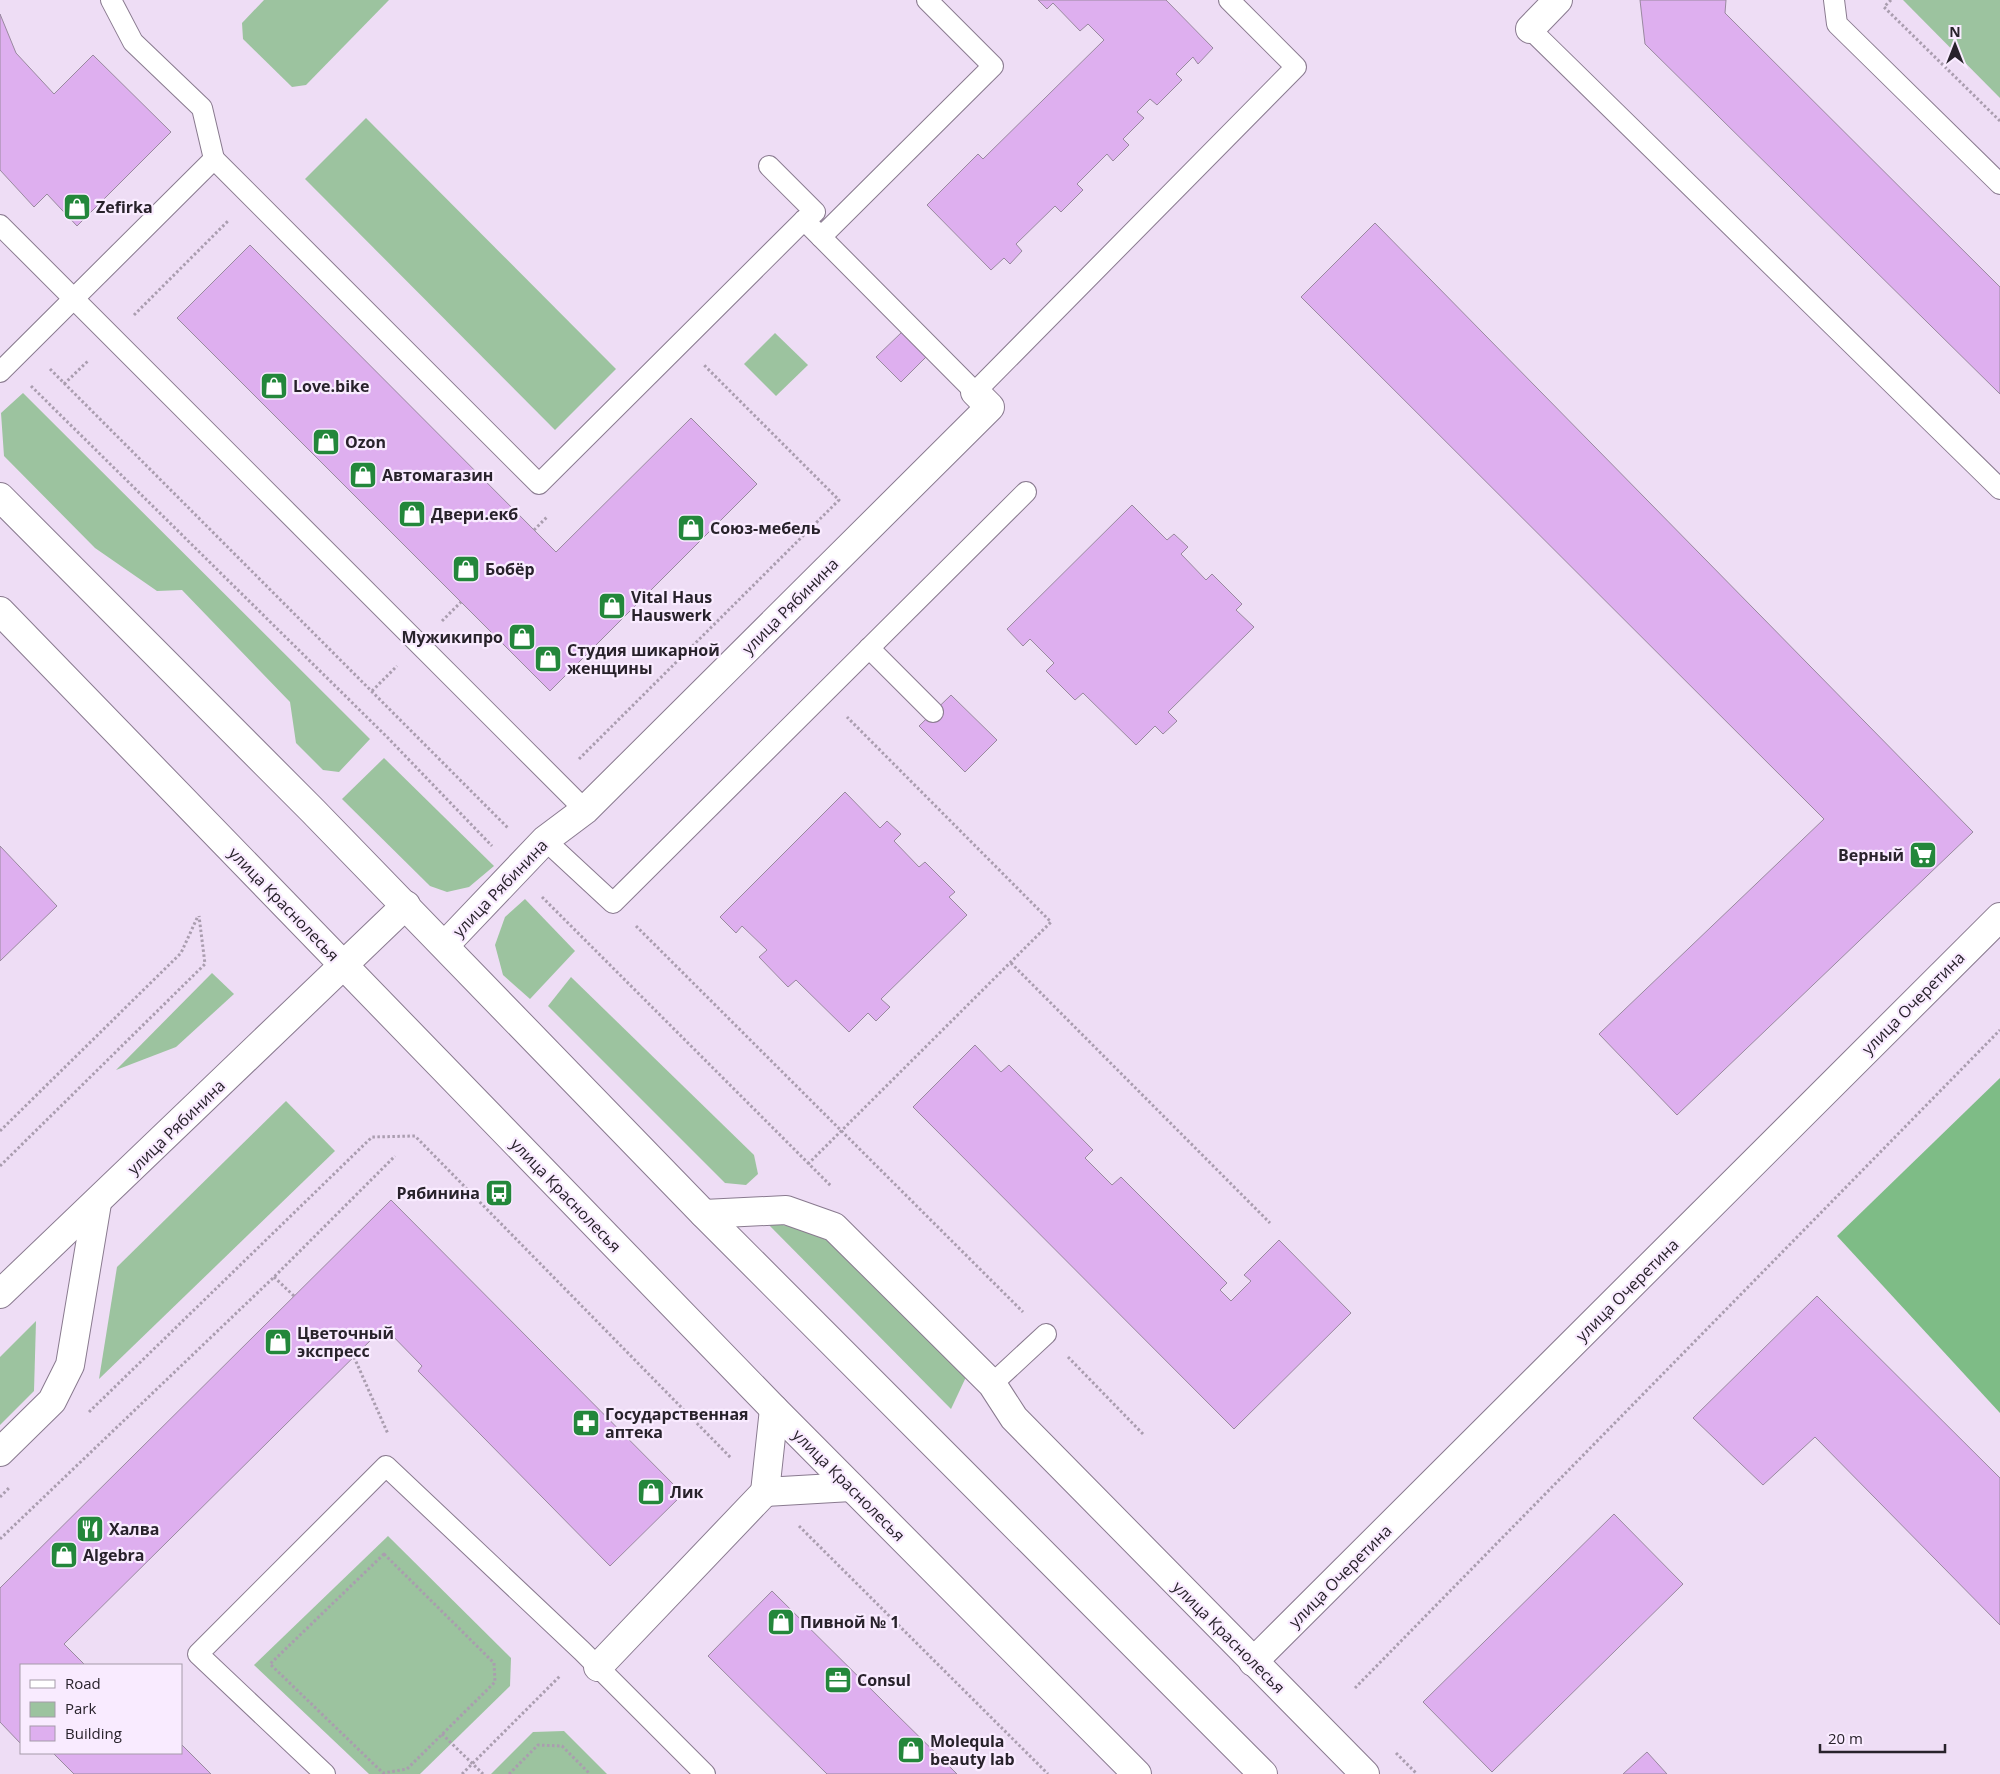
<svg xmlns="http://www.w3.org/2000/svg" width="2000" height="1774" viewBox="0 0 2000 1774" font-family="'Open Sans',sans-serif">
<rect width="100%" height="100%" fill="#eeddf5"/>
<!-- green -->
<g fill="#9cc39f">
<polygon points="264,0 389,0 306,85 292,87 243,39 242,23"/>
<polygon points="1903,0 2000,0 2000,98"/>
<polygon points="366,118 616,369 555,430 305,179"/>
<polygon points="775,333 808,365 776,396 744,364"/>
<polygon points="23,393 370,739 339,772 323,770 296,743 290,702 182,590 157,591 95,548 4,456 1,413"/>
<polygon points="384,758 494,866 469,887 447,892 430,886 342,799"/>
<polygon points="525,899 575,951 530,999 503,975 495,945 505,917"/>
<polygon points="212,973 234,994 176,1047 116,1070"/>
<polygon points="571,977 754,1155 758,1174 746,1185 725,1183 548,1006"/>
<polygon points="286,1101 335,1151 99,1379 117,1267"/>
<polygon points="766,1222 799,1228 833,1243 966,1377 951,1409"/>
<polygon points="36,1321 34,1391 0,1425 0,1357"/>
<polygon points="388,1536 511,1658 510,1686 420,1774 369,1774 254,1665"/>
<polygon points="564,1731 607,1774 491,1774 533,1732"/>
</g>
<!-- forest -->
<polygon fill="#7ebc86" points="2000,1078 2000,1413 1837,1236"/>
<!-- building -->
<g fill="#deafef" stroke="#99899f">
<polygon points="1038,0 1166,0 1213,48 1198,64 1193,57 1176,74 1182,80 1157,105 1150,99 1137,112 1144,118 1123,139 1129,145 1113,161 1107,154 1077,184 1083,190 1061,212 1055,206 1016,244 1022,251 1010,264 1004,258 991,270 927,205 978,154 983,159 1104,40 1088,24 1080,31 1053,3 1047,9"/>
<polygon points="1640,0 1726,0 1725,13 2000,287 2000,394 1645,44"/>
<polygon points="0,14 16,53 54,94 93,55 171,132 77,226 47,194 34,207 0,170"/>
<polygon points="1375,223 1973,832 1677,1115 1599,1034 1824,819 1301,297"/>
<polygon points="250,245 556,552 691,418 757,484 550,691 177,318"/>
<polygon points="902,332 926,357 901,382 876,357"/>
<polygon points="1132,505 1167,540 1174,534 1188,547 1181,554 1206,580 1212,574 1242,604 1236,610 1254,627 1168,712 1177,721 1163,734 1155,726 1136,745 1083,693 1075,700 1046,671 1054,663 1030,639 1023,646 1007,629"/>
<polygon points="951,695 997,740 965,772 919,726"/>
<polygon points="845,792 880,828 887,821 901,834 894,841 919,867 925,862 955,892 949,897 967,915 881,999 890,1007 876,1021 868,1013 849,1032 796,980 788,987 759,957 767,950 742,926 736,933 720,917"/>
<polygon points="0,846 57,906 0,961"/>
<polygon points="975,1045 1001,1072 1009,1065 1093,1150 1085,1158 1112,1185 1121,1177 1227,1283 1220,1290 1231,1301 1251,1281 1244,1275 1279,1240 1351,1313 1234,1429 913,1107"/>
<polygon points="391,1200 683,1494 610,1566 418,1371 422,1366 384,1327 64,1644 85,1665 21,1665 21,1744 0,1722 0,1588"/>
<polygon points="1817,1296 2000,1478 2000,1625 1815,1437 1763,1485 1693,1418"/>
<polygon points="1614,1514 1683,1584 1492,1772 1423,1702"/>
<polygon points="772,1591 888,1706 957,1774 827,1774 708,1656"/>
<polygon points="181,1744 211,1774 74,1774 53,1753 181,1753"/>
<polygon points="1647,1752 1667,1774 1623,1774"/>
</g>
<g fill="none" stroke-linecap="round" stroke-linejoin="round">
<!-- service casing -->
<g stroke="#897a8f" stroke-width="22">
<g id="service">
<polyline points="111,0 133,42 202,108 214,159"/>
<polyline points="1834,0 1837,24 2000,184"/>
<polyline points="1530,29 2000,489"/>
<polyline points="804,220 975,392 1296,67 1229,0"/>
<polyline points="0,225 585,810"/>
<polyline points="821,237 993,66 927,0"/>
<polyline points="0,372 214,159 539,484 804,220 815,212 769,166"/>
<polyline points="869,648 933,712"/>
<polyline points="545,840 613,903 1026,492"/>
<polyline points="992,1384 1046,1334"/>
<polyline points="325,1774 198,1654 386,1466 582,1651 705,1774"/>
</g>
</g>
<!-- minor casing -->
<g stroke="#897a8f" stroke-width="30">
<g id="minor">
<polyline points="1530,29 1558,0"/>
<polyline points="445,945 545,840 585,810 990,407 975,392"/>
<polyline points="704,1214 786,1210 834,1227 992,1384 1014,1418 1365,1774"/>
<polyline points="774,1409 765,1492 851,1487"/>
<polyline points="0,1452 52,1401 70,1365 97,1203"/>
<polyline points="1253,1662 2000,917"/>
<polyline points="598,1667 765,1492"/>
</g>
</g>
<!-- tertiary casing -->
<g stroke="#897a8f" stroke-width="30">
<polyline id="tertiary" points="0,1294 406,905"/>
</g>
<!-- secondary casing -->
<g stroke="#897a8f" stroke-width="30">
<g id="secondary">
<polyline points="0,497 313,811 704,1214 1263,1774"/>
<polyline points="0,611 774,1409 1137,1774"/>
</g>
</g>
<!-- path -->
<g stroke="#aa9daf" stroke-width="3" stroke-dasharray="2.5 2.5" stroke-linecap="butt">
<polyline points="1891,0 1884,7 2000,121"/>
<polyline points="134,315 229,220"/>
<polyline points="50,369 508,828"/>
<polyline points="64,384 89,360"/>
<polyline points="31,386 388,738 492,846"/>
<polyline points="534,530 547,517"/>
<polyline points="442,621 461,602"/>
<polyline points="372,691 397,666"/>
<polyline points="579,759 839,500 704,365"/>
<polyline points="542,897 831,1186"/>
<polyline points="636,926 1023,1312"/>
<polyline points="1011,963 1270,1223"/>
<polyline points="0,1131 181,953 198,916"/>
<polyline points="808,1164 1051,922 847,717"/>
<polyline points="0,1166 205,964 199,916"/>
<polyline points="274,1277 294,1296"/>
<polyline points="354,1357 388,1434"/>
<polyline points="1068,1357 1143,1434"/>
<polyline points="89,1412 372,1137 415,1136 731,1458"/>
<polyline points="0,1497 10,1487"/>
<polyline points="799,1526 1048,1774"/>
<polyline points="0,1539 274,1277 395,1156"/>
<polygon points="384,1554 494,1663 495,1682 407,1769 383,1773 270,1664"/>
<polyline points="1355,1688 2000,1030"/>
<polyline points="442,1734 483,1774"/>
<polyline points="1396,1753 1417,1774"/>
<polyline points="462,1774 561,1675"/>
<polyline points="509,1774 538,1745 562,1746 590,1774"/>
</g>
<!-- service -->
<use href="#service" stroke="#fff" stroke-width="20"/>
<!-- minor -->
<use href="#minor" stroke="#fff" stroke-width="28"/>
<!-- tertiary -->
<use href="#tertiary" stroke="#fff" stroke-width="28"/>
<!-- secondary -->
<use href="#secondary" stroke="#fff" stroke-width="28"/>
</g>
<!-- icons -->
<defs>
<g id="shop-square" transform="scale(1.4375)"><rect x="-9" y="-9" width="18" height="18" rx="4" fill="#23873b" stroke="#f9ebff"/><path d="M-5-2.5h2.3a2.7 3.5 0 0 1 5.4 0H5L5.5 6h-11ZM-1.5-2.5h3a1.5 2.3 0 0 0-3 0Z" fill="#fff"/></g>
<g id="supermarket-square" transform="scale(1.4375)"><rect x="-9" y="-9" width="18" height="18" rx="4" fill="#23873b" stroke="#f9ebff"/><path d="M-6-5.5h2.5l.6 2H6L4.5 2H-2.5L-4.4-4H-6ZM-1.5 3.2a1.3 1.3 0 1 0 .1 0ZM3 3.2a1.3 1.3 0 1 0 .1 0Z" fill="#fff"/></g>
<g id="bus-square" transform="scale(1.4375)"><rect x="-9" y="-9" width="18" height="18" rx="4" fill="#23873b" stroke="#f9ebff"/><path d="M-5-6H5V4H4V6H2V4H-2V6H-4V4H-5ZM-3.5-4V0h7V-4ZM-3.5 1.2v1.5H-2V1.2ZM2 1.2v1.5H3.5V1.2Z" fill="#fff"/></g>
<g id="pharmacy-square" transform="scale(1.4375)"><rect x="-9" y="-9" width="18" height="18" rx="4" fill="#23873b" stroke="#f9ebff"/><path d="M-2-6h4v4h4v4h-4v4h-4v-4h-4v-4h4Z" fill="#fff"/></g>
<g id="restaurant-square" transform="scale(1.4375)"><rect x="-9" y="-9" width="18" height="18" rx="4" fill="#23873b" stroke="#f9ebff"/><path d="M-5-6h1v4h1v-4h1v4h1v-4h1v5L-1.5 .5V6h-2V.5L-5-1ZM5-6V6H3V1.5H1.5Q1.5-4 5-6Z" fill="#fff"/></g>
<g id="office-square" transform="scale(1.4375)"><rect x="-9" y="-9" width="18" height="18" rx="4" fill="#23873b" stroke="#f9ebff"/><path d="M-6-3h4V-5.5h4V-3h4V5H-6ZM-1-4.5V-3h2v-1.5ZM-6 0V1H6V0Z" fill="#fff"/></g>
</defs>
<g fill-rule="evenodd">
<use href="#shop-square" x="77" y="207"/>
<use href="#shop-square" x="274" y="386"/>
<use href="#shop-square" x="326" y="442"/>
<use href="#shop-square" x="363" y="475"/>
<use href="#shop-square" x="412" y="514"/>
<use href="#shop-square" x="691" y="528"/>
<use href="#shop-square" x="466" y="569"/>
<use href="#shop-square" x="612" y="606"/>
<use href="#shop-square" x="522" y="637"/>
<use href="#shop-square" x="548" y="659"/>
<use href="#supermarket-square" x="1923" y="855"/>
<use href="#bus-square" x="499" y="1193"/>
<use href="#shop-square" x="278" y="1342"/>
<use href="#pharmacy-square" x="586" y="1423"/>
<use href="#shop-square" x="651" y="1492"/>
<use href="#restaurant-square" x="90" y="1529"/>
<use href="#shop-square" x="64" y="1555"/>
<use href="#shop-square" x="781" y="1622"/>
<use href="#office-square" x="838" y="1680"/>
<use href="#shop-square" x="911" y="1750"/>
</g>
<g text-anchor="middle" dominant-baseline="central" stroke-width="4.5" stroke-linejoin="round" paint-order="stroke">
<!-- poi labels -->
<g font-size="16" font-weight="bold" fill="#28222b" stroke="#f9ebff" text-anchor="start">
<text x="96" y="207">Zefirka</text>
<text x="293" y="386">Love.bike</text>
<text x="345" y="442">Ozon</text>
<text x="382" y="475">Автомагазин</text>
<text x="431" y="514">Двери.екб</text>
<text x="710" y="528">Союз-мебель</text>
<text x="485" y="569">Бобёр</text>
<text x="631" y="597">Vital Haus<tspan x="631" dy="18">Hauswerk</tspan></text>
<text x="503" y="637" text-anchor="end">Мужикипро</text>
<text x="567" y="650">Студия шикарной<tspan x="567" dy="18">женщины</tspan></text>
<text x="1904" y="855" text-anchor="end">Верный</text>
<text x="480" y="1193" text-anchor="end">Рябинина</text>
<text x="297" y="1333">Цветочный<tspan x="297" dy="18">экспресс</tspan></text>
<text x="605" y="1414">Государственная<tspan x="605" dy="18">аптека</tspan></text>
<text x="670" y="1492">Лик</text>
<text x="109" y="1529">Халва</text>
<text x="83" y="1555">Algebra</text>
<text x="800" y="1622">Пивной № 1</text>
<text x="857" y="1680">Consul</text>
<text x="930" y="1741">Molequla<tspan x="930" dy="18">beauty lab</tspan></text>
</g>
<!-- street labels -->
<g font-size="16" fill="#28222b" stroke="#f9ebff">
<text transform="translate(790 606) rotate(-45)">улица Рябинина</text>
<text transform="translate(500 888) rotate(-46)">улица Рябинина</text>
<text transform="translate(284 904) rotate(46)">улица Краснолесья</text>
<text transform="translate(1913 1003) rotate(-45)">улица Очеретина</text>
<text transform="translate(176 1127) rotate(-44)">улица Рябинина</text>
<text transform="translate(566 1195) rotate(46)">улица Краснолесья</text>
<text transform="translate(1627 1290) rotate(-45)">улица Очеретина</text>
<text transform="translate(849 1485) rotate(45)">улица Краснолесья</text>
<text transform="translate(1340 1576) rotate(-45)">улица Очеретина</text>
<text transform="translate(1229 1637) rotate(45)">улица Краснолесья</text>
</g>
</g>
<!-- legend -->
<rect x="20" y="1664" width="162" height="90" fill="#f9ebff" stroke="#a59baa"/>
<rect x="30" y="1680" width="25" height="8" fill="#ffffff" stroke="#a59baa"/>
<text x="65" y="1689" font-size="15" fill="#28222b">Road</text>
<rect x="30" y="1702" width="25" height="15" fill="#9cc39f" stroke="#a59baa"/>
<text x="65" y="1714" font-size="15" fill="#28222b">Park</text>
<rect x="30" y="1726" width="25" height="15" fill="#deafef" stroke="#a59baa"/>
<text x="65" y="1739" font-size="15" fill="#28222b">Building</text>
<!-- north arrow -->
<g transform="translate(1955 45)" stroke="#f9ebff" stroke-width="4" paint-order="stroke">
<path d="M0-4L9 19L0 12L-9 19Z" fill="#28222b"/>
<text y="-8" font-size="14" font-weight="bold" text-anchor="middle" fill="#28222b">N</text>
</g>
<!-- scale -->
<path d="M1820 1744v8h125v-8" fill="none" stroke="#28222b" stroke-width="2.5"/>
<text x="1828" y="1744" font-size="15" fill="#28222b" stroke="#f9ebff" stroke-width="4" paint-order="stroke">20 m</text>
</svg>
